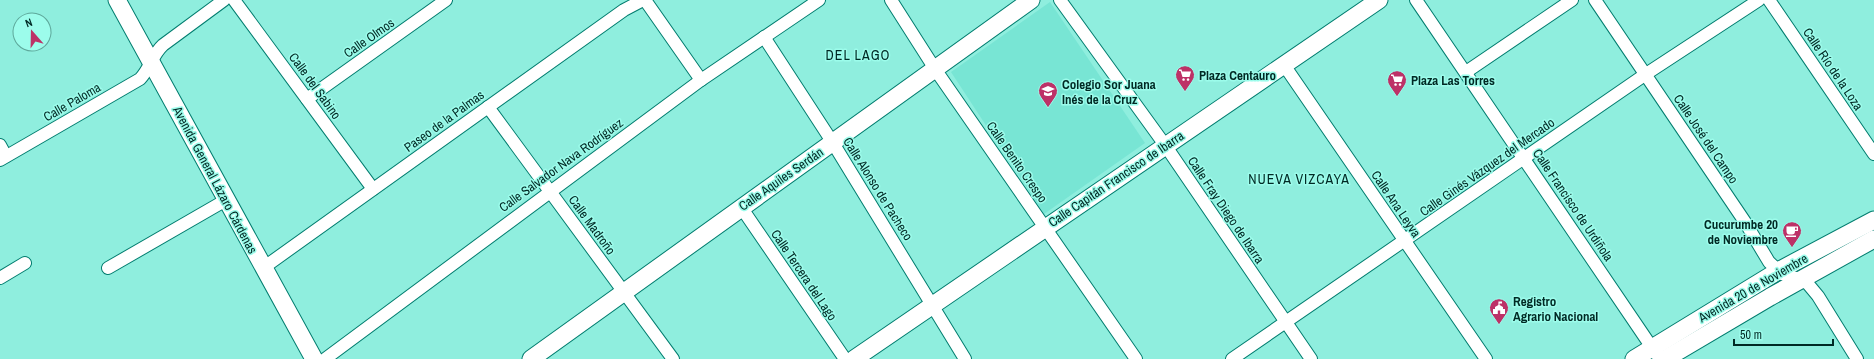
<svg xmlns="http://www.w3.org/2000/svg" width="1874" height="359" viewBox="0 0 1874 359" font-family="'Archivo Narrow',sans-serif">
<rect width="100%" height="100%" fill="#8feede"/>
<!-- built -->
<polygon fill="#78e5d4" points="1050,2 1145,143 1044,214 951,72"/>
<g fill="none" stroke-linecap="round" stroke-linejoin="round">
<!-- street casing -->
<g stroke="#027d6f" stroke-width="14">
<g id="street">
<polyline points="234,0 373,189"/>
<polyline points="645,0 701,80"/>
<polyline points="891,0 935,69 1136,359"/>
<polyline points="1060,0 1165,145 1311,359"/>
<polyline points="1416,0 1657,355"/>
<polyline points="1595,0 1745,222 1769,262 1782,274 1803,280 1808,284 1818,296 1857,359"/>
<polyline points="1769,0 1874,154"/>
<polyline points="764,37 833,143 965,359"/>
<polyline points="1284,65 1486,359"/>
<polyline points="1466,72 1572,0"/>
<polyline points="307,99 446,0"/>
<polyline points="488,107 673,359"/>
<polyline points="0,145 6,156"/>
<path d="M0,160L140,79C150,69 152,55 163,45L224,0"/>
<polyline points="741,207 845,359"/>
<polyline points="108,268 226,200"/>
<polyline points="263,268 624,10 643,0"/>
<polyline points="0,278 25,263"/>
<polyline points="325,359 701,80 819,0"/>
<polyline points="1232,359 1646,74 1759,0"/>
</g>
</g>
<!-- secondary casing -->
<g stroke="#027d6f" stroke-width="19">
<g id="secondary">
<polyline points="117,0 314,359"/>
<polyline points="531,359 1031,0"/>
<polyline points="854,359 1379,0"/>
<polyline points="1634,359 1778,271 1874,220"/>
<polyline points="1665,359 1770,297 1874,239"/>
</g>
</g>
<!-- street -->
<use href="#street" stroke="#fff" stroke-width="12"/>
<!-- secondary -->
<use href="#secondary" stroke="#fff" stroke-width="17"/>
</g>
<!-- icons -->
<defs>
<g id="supermarket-pin" transform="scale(1)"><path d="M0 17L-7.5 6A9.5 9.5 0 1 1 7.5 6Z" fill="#bd3167" stroke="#9cfceb"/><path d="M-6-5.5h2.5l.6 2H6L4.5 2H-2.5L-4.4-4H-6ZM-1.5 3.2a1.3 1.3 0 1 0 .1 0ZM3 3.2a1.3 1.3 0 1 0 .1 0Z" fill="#fff"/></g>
<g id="school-pin" transform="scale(1)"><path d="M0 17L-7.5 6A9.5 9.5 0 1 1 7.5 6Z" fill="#bd3167" stroke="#9cfceb"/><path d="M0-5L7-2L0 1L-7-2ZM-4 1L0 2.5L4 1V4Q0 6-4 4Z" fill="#fff"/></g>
<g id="cafe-pin" transform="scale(1)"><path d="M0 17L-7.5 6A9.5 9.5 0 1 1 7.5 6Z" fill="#bd3167" stroke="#9cfceb"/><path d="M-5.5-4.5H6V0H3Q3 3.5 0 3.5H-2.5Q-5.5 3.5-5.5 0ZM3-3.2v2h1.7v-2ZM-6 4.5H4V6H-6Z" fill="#fff"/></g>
<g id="civic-pin" transform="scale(1)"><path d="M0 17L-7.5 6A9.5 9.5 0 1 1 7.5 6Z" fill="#bd3167" stroke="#9cfceb"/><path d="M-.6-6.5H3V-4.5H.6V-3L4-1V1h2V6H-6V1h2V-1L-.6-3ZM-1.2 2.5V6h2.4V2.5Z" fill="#fff"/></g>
</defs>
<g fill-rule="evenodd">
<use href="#supermarket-pin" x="1185" y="75"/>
<use href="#supermarket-pin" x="1397" y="80"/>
<use href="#school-pin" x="1048" y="91"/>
<use href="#cafe-pin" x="1792" y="231"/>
<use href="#civic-pin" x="1499" y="308"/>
</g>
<g text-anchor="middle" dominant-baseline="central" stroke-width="3" stroke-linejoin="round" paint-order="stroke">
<!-- street labels -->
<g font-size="13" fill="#002924" stroke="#9cfceb">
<text transform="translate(369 38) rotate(-35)">Calle Olmos</text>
<text transform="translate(1833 69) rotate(56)">Calle Río de la Loza</text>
<text transform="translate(315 86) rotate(54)">Calle del Sabino</text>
<text transform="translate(72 102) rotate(-30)">Calle Paloma</text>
<text transform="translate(444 121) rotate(-36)">Paseo de la Palmas</text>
<text transform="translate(1706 139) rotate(56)">Calle José del Campo</text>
<text transform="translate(1017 162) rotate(55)">Calle Benito Crespo</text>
<text transform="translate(561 165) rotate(-36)">Calle Salvador Nava Rodríguez</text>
<text transform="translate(1487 167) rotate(-35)">Calle Ginés Vázquez del Mercado</text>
<text transform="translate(781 179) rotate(-35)">Calle Aquiles Serdán</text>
<text transform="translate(1116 179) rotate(-34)">Calle Capitán Francisco de Ibarra</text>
<text transform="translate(215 180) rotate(62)">Avenida General Lázaro Cárdenas</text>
<text transform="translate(878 189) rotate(58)">Calle Alonso de Pacheco</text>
<text transform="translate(1396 204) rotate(56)">Calle Ana Leyva</text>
<text transform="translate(1573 205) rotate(56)">Calle Francisco de Urdiñola</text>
<text transform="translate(1226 210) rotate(56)">Calle Fray Diego de Ibarra</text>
<text transform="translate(592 225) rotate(54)">Calle Madroño</text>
<text transform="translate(804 275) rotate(56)">Calle Tercera del Lago</text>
<text transform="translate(1753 288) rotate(-30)">Avenida 20 de Noviembre</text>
</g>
<!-- poi labels -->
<g font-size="13" font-weight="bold" fill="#002924" stroke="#9cfceb" text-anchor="start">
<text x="1199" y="75">Plaza Centauro</text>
<text x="1411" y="80">Plaza Las Torres</text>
<text x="1062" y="84">Colegio Sor Juana<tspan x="1062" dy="15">Inés de la Cruz</tspan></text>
<text x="1778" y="224" text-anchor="end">Cucurumbe 20<tspan x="1778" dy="15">de Noviembre</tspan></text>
<text x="1513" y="301">Registro<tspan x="1513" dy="15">Agrario Nacional</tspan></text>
</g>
<!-- neighbourhood labels -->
<g font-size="14" letter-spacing="1" fill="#002924" stroke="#9cfceb">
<text x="858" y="55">DEL LAGO</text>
<text x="1299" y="179">NUEVA VIZCAYA</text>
</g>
</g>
<!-- north arrow -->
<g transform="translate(32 32) rotate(340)"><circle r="19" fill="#9cfceb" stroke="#5ea89b"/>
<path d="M0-3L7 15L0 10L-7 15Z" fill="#bd3167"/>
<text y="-6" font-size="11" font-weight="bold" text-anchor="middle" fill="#002924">N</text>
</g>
<!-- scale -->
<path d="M1734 339v6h99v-6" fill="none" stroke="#002924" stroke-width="2"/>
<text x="1740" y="339" font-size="12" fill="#002924" stroke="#9cfceb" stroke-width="3" paint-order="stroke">50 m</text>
</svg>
